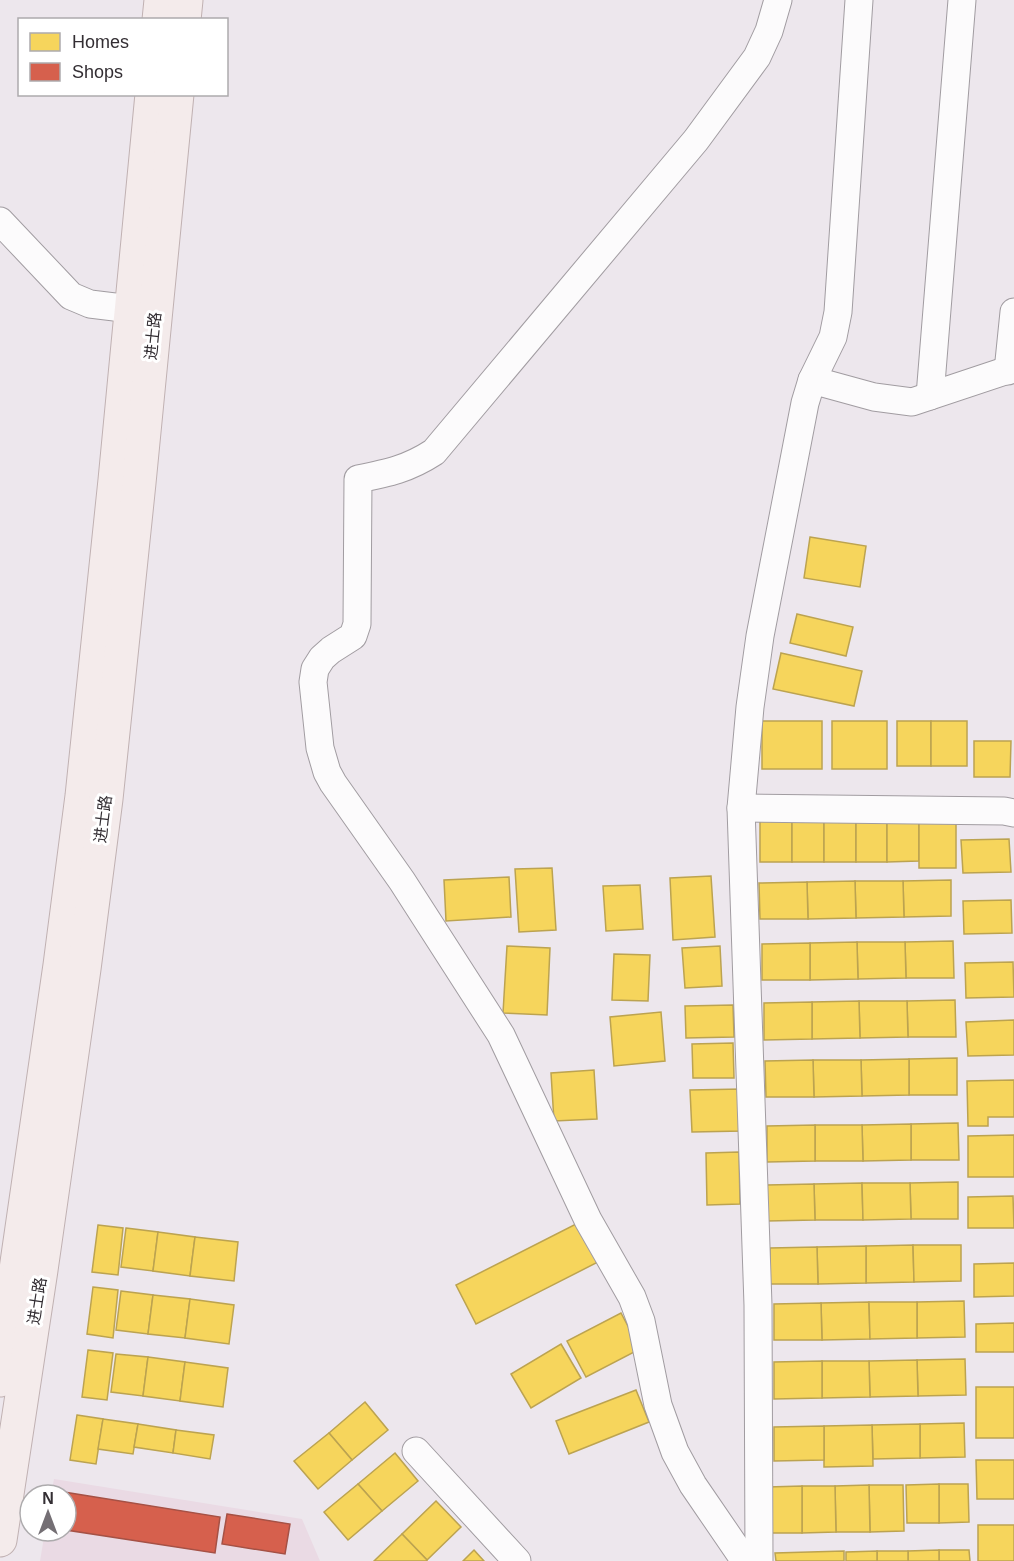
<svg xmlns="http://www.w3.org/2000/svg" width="1014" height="1561" viewBox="0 0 1014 1561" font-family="Helvetica,'Noto Sans SC',sans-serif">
<rect width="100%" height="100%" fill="#ede7ed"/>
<!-- commercial -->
<polygon fill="#eadae4" points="54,1479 302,1519 320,1561 40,1561 45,1531 66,1531 66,1495 51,1495"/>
<!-- homes -->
<g fill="#f6d55c" stroke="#bca350" stroke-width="1.5">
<polygon points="810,537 866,546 860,587 804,578"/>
<polygon points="797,614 853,627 846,656 790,643"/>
<polygon points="781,653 862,671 854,706 773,689"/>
<rect x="762" y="721" width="60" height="48"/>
<rect x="832" y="721" width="55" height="48"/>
<rect x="897" y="721" width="34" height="45"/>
<rect x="931" y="721" width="36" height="45"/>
<polygon points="974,741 1011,741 1010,777 974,777"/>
<rect x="760" y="821" width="32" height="41"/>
<rect x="792" y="821" width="32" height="41"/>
<rect x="824" y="821" width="32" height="41"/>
<rect x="856" y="821" width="31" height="41"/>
<polygon points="887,821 919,821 919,861 887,862"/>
<rect x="919" y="821" width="37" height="47"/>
<polygon points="1009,839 1011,872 963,873 961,840"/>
<polygon points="552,868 556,930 519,932 515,869"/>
<polygon points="711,876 715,937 673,940 670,878"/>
<polygon points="509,877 511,917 446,921 444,880"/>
<polygon points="951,880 951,916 904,917 903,881"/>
<polygon points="855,881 903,881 904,917 856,918"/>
<polygon points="855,881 856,918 808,919 807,882"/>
<polygon points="807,882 808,919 760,919 759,883"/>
<polygon points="640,885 643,929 606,931 603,886"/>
<polygon points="1011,900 1012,933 964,934 963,901"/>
<polygon points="953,941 954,978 906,978 905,942"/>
<polygon points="857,942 905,942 906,978 858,979"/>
<polygon points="857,942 858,979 810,980 810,943"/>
<polygon points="810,943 810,980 762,980 762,944"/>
<polygon points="507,946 550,948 547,1015 503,1013"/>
<polygon points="720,946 722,986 685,988 682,948"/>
<polygon points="614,954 650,955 648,1001 612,1000"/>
<polygon points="1013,962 1014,997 966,998 965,963"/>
<polygon points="955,1000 956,1037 908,1037 907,1001"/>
<polygon points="859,1001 907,1001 908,1037 860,1038"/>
<polygon points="859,1001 860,1038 812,1039 812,1002"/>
<polygon points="812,1002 812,1039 764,1040 764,1003"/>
<polygon points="733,1005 734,1037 686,1038 685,1006"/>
<polygon points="661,1012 665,1061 614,1066 610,1017"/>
<polygon points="1014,1020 1014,1055 968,1056 966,1022"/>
<polygon points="733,1043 734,1078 693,1078 692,1044"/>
<polygon points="957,1058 957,1095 909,1095 909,1059"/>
<polygon points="909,1059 909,1095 862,1096 861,1060"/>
<polygon points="813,1060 861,1060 862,1096 814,1097"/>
<polygon points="813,1060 814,1097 766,1097 765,1061"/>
<polygon points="594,1070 597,1119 554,1121 551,1073"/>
<polygon points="1014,1080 1014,1117 988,1117 988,1126 968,1126 967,1081"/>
<polygon points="742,1089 743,1131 692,1132 690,1090"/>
<polygon points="958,1123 959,1160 911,1160 911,1124"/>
<polygon points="911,1124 911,1160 863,1161 862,1125"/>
<polygon points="815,1125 862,1125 863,1161 815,1161"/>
<polygon points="815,1125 815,1161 767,1162 767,1126"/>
<polygon points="1014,1135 1014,1177 968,1177 968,1136"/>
<polygon points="739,1152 740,1204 707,1205 706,1153"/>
<polygon points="958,1182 958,1219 911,1219 910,1183"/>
<polygon points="862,1183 863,1220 815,1220 814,1184"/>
<polygon points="862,1183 910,1183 911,1219 863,1220"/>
<polygon points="814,1184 815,1220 767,1221 767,1185"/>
<polygon points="1013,1196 1014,1228 968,1228 968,1197"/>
<polygon points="578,1223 598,1262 476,1324 456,1285"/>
<polygon points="98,1225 123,1228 118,1275 92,1272"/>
<polygon points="126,1228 158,1232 153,1271 121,1267"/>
<polygon points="158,1232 195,1237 190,1276 153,1271"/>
<polygon points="195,1237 238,1242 234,1281 190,1276"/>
<polygon points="913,1245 914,1282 866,1283 866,1246"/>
<polygon points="913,1245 961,1245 961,1281 914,1282"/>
<polygon points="866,1246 866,1283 818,1284 817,1247"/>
<polygon points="817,1247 818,1284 770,1284 770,1248"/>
<polygon points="1014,1263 1014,1296 974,1297 974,1264"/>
<polygon points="93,1287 118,1290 113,1338 87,1334"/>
<polygon points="121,1291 153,1295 148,1334 116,1330"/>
<polygon points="153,1295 190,1299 185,1338 148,1334"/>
<polygon points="190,1299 234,1305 229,1344 185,1338"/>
<polygon points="964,1301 965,1337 917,1338 917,1302"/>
<polygon points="869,1302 870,1339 822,1340 821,1303"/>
<polygon points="869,1302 917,1302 917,1338 870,1339"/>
<polygon points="821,1303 822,1340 774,1340 774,1304"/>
<polygon points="621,1313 640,1349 586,1377 567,1341"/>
<polygon points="1014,1323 1014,1352 976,1352 976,1324"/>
<polygon points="561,1344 581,1378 531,1408 511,1374"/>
<polygon points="88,1350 113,1353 107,1400 82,1397"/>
<polygon points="116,1354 148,1357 143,1396 111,1392"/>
<polygon points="148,1357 185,1362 180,1401 143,1396"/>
<polygon points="965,1359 966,1395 918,1396 917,1360"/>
<polygon points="917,1360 918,1396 870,1397 869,1361"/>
<polygon points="822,1361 869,1361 870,1397 822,1398"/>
<polygon points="822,1361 822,1398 774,1399 774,1362"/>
<polygon points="185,1362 228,1368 223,1407 180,1401"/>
<rect x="976" y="1387" width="38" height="51"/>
<polygon points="636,1390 649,1422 569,1454 556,1421"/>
<polygon points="365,1402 388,1430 352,1460 329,1433"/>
<polygon points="77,1415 103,1419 96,1464 70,1460"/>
<polygon points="103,1419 138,1424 133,1454 98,1449"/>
<polygon points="964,1423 965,1457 920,1458 920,1424"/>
<polygon points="138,1424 176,1430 173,1453 134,1447"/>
<polygon points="920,1424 920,1458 873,1459 872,1425"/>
<polygon points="872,1425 873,1466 824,1467 824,1426"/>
<polygon points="824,1426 824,1460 774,1461 774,1427"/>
<polygon points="176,1430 214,1435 210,1459 173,1453"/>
<polygon points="329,1433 352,1460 318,1489 294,1461"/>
<polygon points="395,1453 418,1481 382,1511 358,1484"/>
<polygon points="976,1460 1014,1460 1014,1499 977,1499"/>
<polygon points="358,1484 382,1511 348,1540 324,1512"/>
<polygon points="939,1484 968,1484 969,1522 939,1523"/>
<polygon points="939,1484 939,1523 907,1523 906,1485"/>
<polygon points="869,1485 903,1485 904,1531 870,1532"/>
<polygon points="869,1485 870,1532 836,1532 835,1486"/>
<polygon points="802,1486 835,1486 836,1532 802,1533"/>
<polygon points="802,1486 802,1533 769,1533 768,1487"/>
<polygon points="436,1501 461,1527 427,1560 402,1534"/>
<rect x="978" y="1525" width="36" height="36"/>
<polygon points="402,1534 427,1560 426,1561 374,1561"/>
<polygon points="474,1550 484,1561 463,1561"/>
<polygon points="939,1550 969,1550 970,1561 939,1561"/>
<polygon points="939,1550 939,1561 908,1561 908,1551"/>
<polygon points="844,1551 844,1561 776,1561 775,1553"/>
<rect x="877" y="1551" width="31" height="10"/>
<polygon points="877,1551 877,1561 846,1561 846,1552"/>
</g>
<!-- shops -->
<g fill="#d6604d" stroke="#a55145" stroke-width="1.5">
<polygon points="64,1492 220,1517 215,1553 66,1530 66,1495 64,1495"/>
<polygon points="227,1514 290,1524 285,1554 222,1544"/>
</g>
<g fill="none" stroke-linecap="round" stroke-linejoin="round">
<!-- minor casing -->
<g stroke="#a19ca1" stroke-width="29">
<g id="minor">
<polyline points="0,221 71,296 90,304 131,309"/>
<polyline points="1008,371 1014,312"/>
<polyline points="812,380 874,397 912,402 1014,368"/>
<polyline points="930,396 962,0"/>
<polyline points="741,808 1004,811 1014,813"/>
<polyline points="416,1451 517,1561"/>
<path d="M745,1561L693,1485L675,1452L658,1405L641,1321L632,1297L588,1220L501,1035L402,881L333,783L327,772L320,748L313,682L315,669L322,658L331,650L353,636L357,624L358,479C388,473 408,469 434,452L696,140L757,57L769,31L778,0"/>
<polyline points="759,1561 758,1305 741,808 750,707 760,636 805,403 812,380 833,337 838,312 859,0"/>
</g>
</g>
<!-- major casing -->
<g stroke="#c0b1b2" stroke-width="35">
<g id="major">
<polyline points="159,20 161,0"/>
<polyline points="184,20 186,0"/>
<polyline points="0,1380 60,965 82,796 115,480 152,94"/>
<polyline points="0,1540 41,1270 84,969 106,799 139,483 177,94"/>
</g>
</g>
<!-- minor -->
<use href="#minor" stroke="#fcfbfc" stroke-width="27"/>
<!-- major -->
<use href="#major" stroke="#f4ebeb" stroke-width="33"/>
</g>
<g text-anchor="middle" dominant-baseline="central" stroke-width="6" stroke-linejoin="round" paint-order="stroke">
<!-- street labels -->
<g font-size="16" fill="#332e33" stroke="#fff">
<text transform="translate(153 336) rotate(-84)">进士路</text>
<text transform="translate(103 819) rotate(-83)">进士路</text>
<text transform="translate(37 1301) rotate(-81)">进士路</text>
</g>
</g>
<!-- legend -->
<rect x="18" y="18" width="210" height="78" fill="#ffffff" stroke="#adabad" stroke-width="1.5"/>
<rect x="30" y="33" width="30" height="18" fill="#f6d55c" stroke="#adabad" stroke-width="1.5"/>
<text x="72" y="48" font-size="18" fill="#332e33">Homes</text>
<rect x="30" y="63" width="30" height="18" fill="#d6604d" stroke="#adabad" stroke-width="1.5"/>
<text x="72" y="78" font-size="18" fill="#332e33">Shops</text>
<!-- north arrow -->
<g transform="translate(48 1513)"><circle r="28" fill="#ffffff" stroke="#adabad" stroke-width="1.5"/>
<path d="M0-4.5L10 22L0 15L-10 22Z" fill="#746f74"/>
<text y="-9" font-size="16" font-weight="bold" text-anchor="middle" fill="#332e33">N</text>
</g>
</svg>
